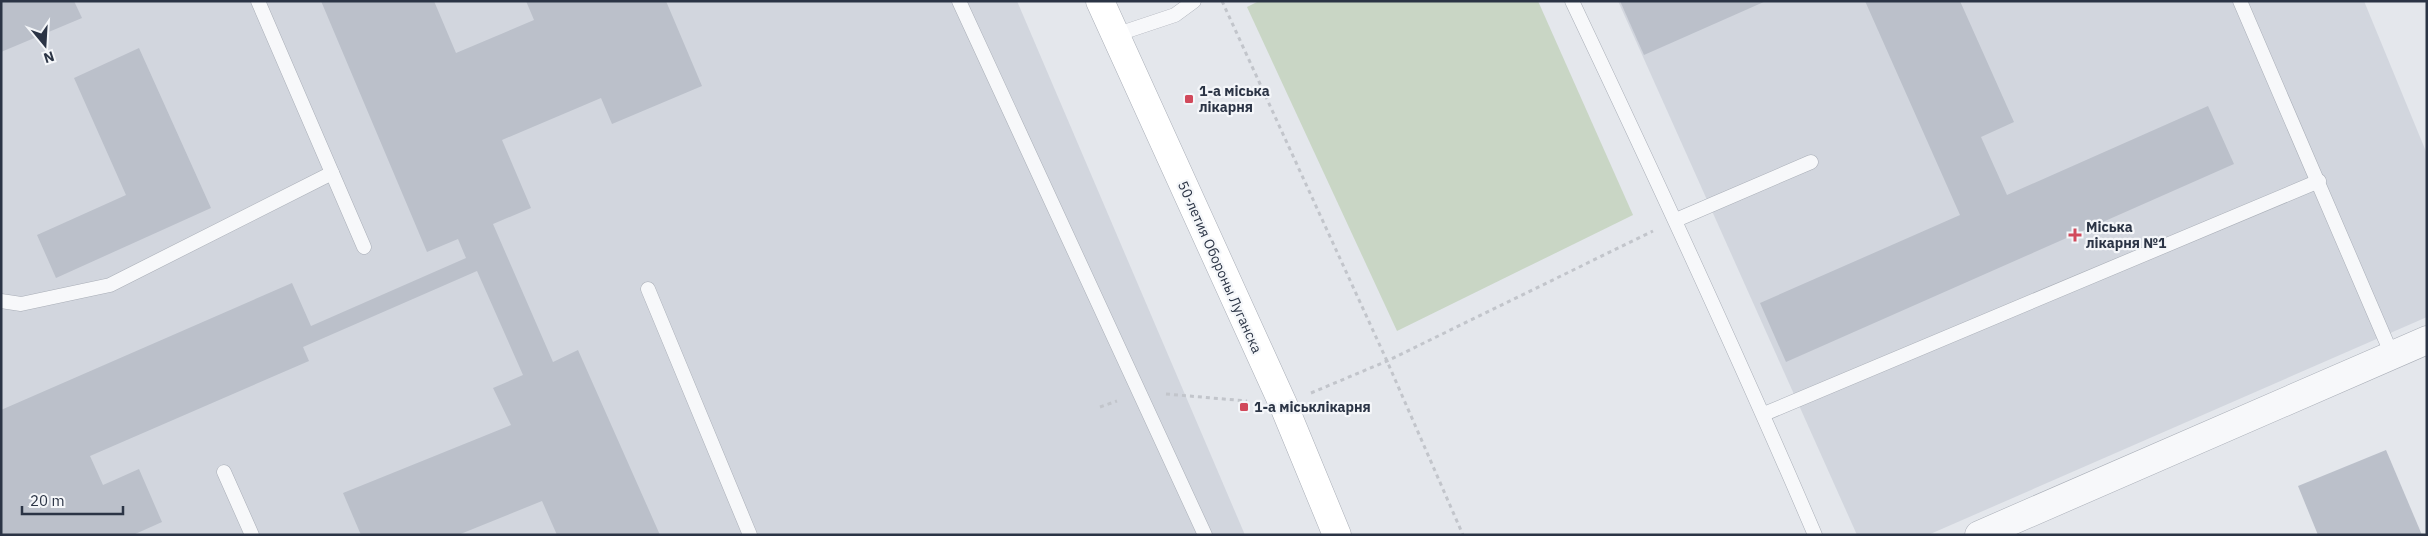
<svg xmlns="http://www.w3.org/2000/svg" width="2428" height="536" viewBox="0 0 2428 536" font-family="'IBM Plex Sans',sans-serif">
<rect width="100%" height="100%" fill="#e4e7ec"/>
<!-- built -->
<g fill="#d2d6de">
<polygon points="1,1 1017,1 1245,535 1,535"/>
<polygon points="1618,1 2364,1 2427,154 2427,317 1928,535 1857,535"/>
</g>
<!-- green -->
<polygon fill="#c9d6c5" points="1259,1 1538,1 1633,215 1397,331 1247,7"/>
<!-- building -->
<g fill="#bbc0ca">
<polygon points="1,1 74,1 82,18 1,52"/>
<polygon points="321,1 434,1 456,53 534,20 526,1 666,1 702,86 612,124 601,98 502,140 531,208 493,224 553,362 578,350 660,535 557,535 542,501 458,535 361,535 343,493 511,425 493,388 523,375 477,271 303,347 309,361 90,456 103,485 139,469 162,522 133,535 1,535 1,410 292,283 311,326 466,258 458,239 427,252"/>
<polygon points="1620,1 1766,1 1644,55"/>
<polygon points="1865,1 1960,1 2014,122 1981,137 2007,195 2208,106 2234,164 1786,362 1760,303 1960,215"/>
<polygon points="139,48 211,208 56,278 37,235 126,195 74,78"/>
<polygon points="2386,450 2422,535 2318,535 2298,486"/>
</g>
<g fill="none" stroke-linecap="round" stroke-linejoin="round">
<!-- lane casing -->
<g stroke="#a9aeb7" stroke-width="15">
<g id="lane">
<polyline points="258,1 364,247"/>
<polyline points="959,1 1205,535"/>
<path d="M1572,1C1656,178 1738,355 1815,535"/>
<polyline points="2240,1 2392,355"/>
<polyline points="1115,35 1175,15 1194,1"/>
<polyline points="1676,220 1811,162"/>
<polyline points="648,289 750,535"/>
<polyline points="1,301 21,304 110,285 332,173"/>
<polyline points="1764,414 2319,181"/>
<polyline points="224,472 252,535"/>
</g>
</g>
<!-- street casing -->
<g stroke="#a9aeb7" stroke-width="29">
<polyline id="street" points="1979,535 2427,340"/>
</g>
<!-- secondary casing -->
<g stroke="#a9aeb7" stroke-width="29">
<polyline id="secondary" points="1100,1 1283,404 1337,535"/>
</g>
<!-- path -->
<g stroke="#c2c5cb" stroke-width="3" stroke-dasharray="4 4" stroke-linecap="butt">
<polyline points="1222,1 1387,361 1463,535"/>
<polyline points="1311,393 1387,361 1653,231"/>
<polyline points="1166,394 1247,401"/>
<polyline points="1100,407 1117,401"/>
</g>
<!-- lane -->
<use href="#lane" stroke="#f7f8fa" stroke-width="14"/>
<!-- street -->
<use href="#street" stroke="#f7f8fa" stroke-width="28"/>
<!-- secondary -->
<use href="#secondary" stroke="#fff" stroke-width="28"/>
</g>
<!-- markers -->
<g fill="#d1495b" stroke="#f4f6f9" stroke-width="2">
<rect x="1184" y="94" width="10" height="10" rx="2.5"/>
<path d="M2072.5 227.5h5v5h5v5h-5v5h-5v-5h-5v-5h5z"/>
<rect x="1239" y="402" width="10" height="10" rx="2.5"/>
</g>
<g text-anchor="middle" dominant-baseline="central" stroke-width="4.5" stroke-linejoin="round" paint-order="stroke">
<!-- poi labels -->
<g font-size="14" font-weight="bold" fill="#2b3445" stroke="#f4f6f9" text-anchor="start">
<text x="1199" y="91">1-а міська<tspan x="1199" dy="16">лікарня</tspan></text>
<text x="2086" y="227">Міська<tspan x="2086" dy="16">лікарня №1</tspan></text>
<text x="1254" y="407">1-а міськлікарня</text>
</g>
<!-- street labels -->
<g font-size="14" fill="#2b3445" stroke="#f4f6f9">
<text transform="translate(1220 267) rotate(66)">50-летия Обороны Луганска</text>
</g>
</g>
<!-- border -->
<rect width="2428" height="536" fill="none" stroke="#2b3445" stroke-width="5"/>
<!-- north arrow -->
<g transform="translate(45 45) rotate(162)" stroke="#f4f6f9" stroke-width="4" paint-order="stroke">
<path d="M0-4L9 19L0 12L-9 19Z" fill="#2b3445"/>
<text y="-8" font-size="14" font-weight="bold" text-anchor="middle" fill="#2b3445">N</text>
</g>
<!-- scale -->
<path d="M22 506v8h101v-8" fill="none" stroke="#2b3445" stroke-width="2.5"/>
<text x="30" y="506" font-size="15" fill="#2b3445" stroke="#f4f6f9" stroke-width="4" paint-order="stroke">20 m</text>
</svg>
